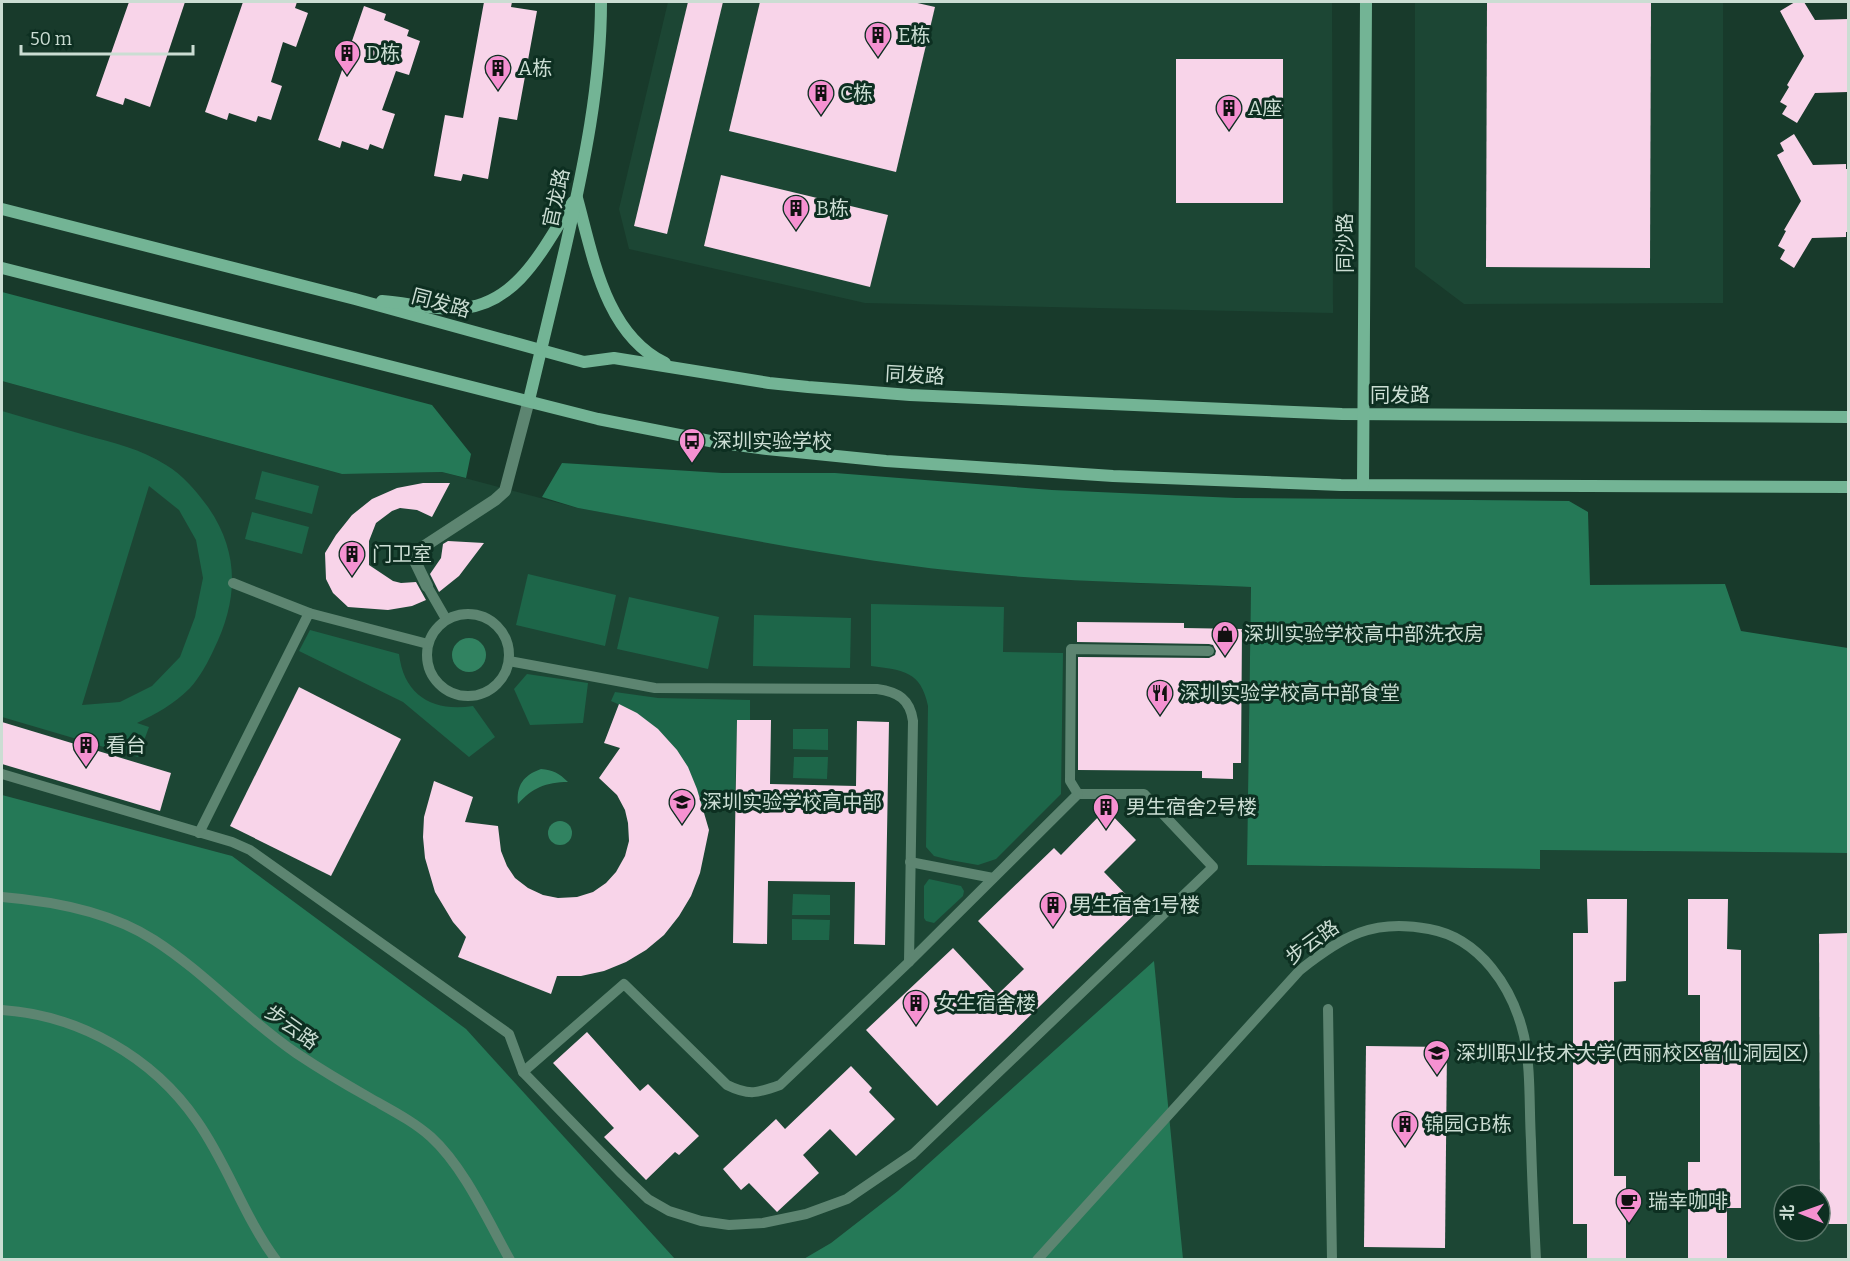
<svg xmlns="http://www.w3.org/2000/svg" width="1850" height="1261" viewBox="0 0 1850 1261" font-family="Bitter,'Noto Sans SC',serif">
<rect width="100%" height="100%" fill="#183a2b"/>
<!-- built -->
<g fill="#1c4634" fill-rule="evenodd">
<polygon points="668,2 1332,2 1333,313 865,303 629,249 619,209"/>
<polygon points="1415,2 1723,2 1723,303 1464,304 1415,267"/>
<path d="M2,381L342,474L442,472L578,508L867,559L987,574L1131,583L1251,587L1247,865L1539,869L1540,850L1848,853V1259H2ZM1784,1195H1820V1231H1784Z"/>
</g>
<!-- green -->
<g fill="#1d6649" fill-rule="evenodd">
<path d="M2,411C29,419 57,427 85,435C114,443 141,449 166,465C183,475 196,491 208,507C240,553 238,600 214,649C208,662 200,677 190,688C174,704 156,714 137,723L149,727L138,757L2,717ZM149,486L179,510L196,540L203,578L195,617L180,657L152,686L120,702L82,705Z"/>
<polygon points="262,471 319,486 312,514 255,499"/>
<polygon points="252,512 309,527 302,554 245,539"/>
<polygon points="528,574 616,595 605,646 516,625"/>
<polygon points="629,597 719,617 708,669 617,649"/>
<path d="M871,604L1004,607L1003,652L1063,653L1061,794L996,859L978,865L950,860L934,856L926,847L928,706C921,671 903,670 871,666Z"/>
<polygon points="754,615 851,618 850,668 753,666"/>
<path d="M310,630L399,654C404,696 433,712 473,706L495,737L469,757L403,702L299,651Z"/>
<polygon points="527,674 588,683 583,723 530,725 514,689"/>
<path d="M615,692L658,698L750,700V720L737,721L735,805L702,806C688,754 660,722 611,701Z"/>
<polygon points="793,729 828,729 828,750 793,749"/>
<polygon points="794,757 828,757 827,779 793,778"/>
<polygon points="929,879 961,886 964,891 963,896 934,923 926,921 924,918 924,886"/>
<polygon points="793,894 830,895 830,915 792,915"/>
<polygon points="792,919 830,920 829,940 792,940"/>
</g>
<!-- forest -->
<g fill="#257957">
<polygon points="2,292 432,405 471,454 466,478 442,472 342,474 2,381"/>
<path d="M562,463L722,473H835L1052,490L1236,498L1569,501L1588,512L1590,585L1725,584L1741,631L1848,648V853L1540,850V869L1247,865L1251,587C1163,583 1075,582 987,574C850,562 714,532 578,508L542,497Z"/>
<polygon points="2,795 232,856 466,1029 675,1259 2,1259"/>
<polygon points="1154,961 1183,1259 802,1260 831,1243 898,1191"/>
</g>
<!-- water -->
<g fill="#318361">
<circle cx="469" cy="655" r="17"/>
<path d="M541,769C553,770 559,773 568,782C546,782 532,788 518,804C516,785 524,775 541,769Z"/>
<circle cx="560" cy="833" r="12"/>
</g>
<!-- building -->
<g fill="#f8d4e9">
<polygon points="129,2 185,2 150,107 125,98 123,105 96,96"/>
<polygon points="243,2 297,2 295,8 308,13 296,47 283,42 271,82 282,86 271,120 258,116 256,122 229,113 227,120 205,112"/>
<polygon points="484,2 512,2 511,7 537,11 517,120 499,117 488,179 463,174 461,181 434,176 445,115 463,118"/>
<polygon points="688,2 723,2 667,234 634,226"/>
<polygon points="760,2 913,2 935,7 896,172 729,131"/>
<polygon points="1487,2 1651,2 1650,268 1486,267"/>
<polygon points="1795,2 1804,2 1815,20 1848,19 1848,92 1815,93 1797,123 1782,114 1787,106 1780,102 1789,87 1787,85 1804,56 1780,11"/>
<polygon points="364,6 386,14 384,20 409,30 407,36 420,41 409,75 396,71 382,110 395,114 383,149 370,144 368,150 342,141 340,148 318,140"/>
<rect x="1176" y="59" width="107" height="144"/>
<polygon points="1794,134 1813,165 1846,164 1846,169 1848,169 1848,232 1846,232 1846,237 1812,238 1794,268 1780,259 1785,250 1778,246 1786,231 1784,230 1801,201 1777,155 1784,151 1780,143"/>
<polygon points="721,175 888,215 870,287 704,246"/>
<polygon points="423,483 450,483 432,517 417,510 400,508 392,511 376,523 369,541 369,565 393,581 401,583 416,582 426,600 412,606 388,610 348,607 333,593 326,579 325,553 336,535 352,515 372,499 397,488"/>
<polygon points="448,541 484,543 459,576 439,592 430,574 441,558 443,544"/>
<polygon points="1077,622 1184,623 1184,628 1242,629 1241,763 1233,763 1233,779 1202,778 1202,771 1078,770 1078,657 1209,658 1215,655 1216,651 1213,645 1209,644 1077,642"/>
<polygon points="299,687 401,739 331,876 230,826"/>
<polygon points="619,704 637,713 658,729 677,750 688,767 697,789 709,830 700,873 691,896 679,916 664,935 646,950 626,962 604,971 581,976 557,976 551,994 458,957 466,937 453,922 435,892 425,858 423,837 424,817 434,781 473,797 465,822 498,826 501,851 507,866 515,878 528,888 543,895 558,898 577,897 593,892 606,883 616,872 625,856 629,841 628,823 625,810 617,795 599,778 620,748 604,743"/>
<polygon points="737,720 771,720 770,784 856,786 857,721 889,722 885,945 854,944 855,882 768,881 767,944 733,943"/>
<polygon points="2,722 171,773 160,811 2,764"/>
<polygon points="1106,809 1136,840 1104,872 1140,909 937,1106 866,1030 953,948 997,995 1024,969 978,921 1054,848 1061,855"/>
<polygon points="1587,899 1627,899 1626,981 1614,982 1614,1176 1626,1176 1626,1258 1587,1258 1587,1224 1573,1224 1573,933 1588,933"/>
<polygon points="1688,899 1728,899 1727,949 1741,950 1741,1208 1727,1208 1727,1259 1688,1258 1688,1162 1700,1162 1700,995 1688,995"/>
<polygon points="1848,933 1848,1224 1820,1224 1819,934"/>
<polygon points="587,1032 640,1091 648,1084 699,1136 679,1155 675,1152 646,1180 604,1137 614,1128 553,1063"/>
<polygon points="1366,1046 1447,1047 1445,1248 1364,1247"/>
<polygon points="851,1066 872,1088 869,1092 895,1119 856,1156 830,1129 803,1155 819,1173 777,1212 749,1183 741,1190 723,1169 776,1119 785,1129"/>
</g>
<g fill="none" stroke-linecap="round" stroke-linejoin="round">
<!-- lane -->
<g stroke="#5d8571" stroke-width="10">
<polyline points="233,583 309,613"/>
<polyline points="427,586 446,619"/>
<circle cx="468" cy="655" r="41"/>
<path d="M509,661L655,688L877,689C898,692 910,699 913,721L909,962"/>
<polyline points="2,774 232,842 250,850 509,1034 523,1072"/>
<path d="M1078,794H1144L1213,867L913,1154L847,1199L806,1214L763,1223L729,1225L701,1221L669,1211L648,1199L622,1174L523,1072L624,984L727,1085C749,1096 758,1093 780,1085L909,962Z"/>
<polyline points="1078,794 1070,781 1071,649 1209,651"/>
<polyline points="199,833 309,613 428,644"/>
<polyline points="910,862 993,878"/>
<path d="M2,897C51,901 111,912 154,940C204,972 246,1019 296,1053C320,1069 345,1084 370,1098C391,1110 413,1121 431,1137C464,1167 488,1221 510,1260"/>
<polyline points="1328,1009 1332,1260"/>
<path d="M2,1010C79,1015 153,1057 197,1121C228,1165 243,1215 276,1260"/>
<path d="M1037,1260L1300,970C1343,936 1373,918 1429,929C1480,938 1513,988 1524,1036C1531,1069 1529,1107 1531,1141C1532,1180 1534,1220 1536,1260"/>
</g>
<!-- street -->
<polyline stroke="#5d8571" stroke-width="12" points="427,586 415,561 417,551 495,500 505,491 529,400"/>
<!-- secondary -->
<g stroke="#73b495" stroke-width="12">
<path d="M577,198C593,256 605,334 665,363"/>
<polyline points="2,209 355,299 584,362 614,358 769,383 808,387 910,395 1088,403 1342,414 1848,417"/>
<polyline points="2,268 598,419 715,442 767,449 886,461 1113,476 1341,485 1848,487"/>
<path d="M382,301C409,303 438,311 464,308C520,302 545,244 573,202"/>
<path d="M529,400C541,349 554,297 566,245C584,165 601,84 601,2"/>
<polyline points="1363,485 1366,2"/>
</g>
</g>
<!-- icons -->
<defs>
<g id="building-pin" transform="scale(1.35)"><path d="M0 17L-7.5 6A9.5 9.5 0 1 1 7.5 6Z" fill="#f591d1" stroke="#0d2f21"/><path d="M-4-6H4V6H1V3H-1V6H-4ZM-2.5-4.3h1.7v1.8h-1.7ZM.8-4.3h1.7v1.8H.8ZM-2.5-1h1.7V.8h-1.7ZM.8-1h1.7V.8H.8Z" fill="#111"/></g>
<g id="bus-pin" transform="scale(1.35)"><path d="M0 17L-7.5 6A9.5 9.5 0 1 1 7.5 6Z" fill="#f591d1" stroke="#0d2f21"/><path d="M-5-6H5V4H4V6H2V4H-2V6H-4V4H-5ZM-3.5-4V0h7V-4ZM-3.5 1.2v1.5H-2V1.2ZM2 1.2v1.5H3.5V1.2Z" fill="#111"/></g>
<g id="shop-pin" transform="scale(1.35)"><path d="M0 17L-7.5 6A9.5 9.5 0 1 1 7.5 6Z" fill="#f591d1" stroke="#0d2f21"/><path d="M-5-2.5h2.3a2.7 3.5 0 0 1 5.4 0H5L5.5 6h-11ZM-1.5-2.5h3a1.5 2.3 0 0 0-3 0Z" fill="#111"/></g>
<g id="restaurant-pin" transform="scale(1.35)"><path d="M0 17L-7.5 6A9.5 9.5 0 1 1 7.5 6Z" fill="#f591d1" stroke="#0d2f21"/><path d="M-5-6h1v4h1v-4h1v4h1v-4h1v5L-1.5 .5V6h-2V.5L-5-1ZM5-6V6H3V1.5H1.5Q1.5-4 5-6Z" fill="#111"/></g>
<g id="school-pin" transform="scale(1.35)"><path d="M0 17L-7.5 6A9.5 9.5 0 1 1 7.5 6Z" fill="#f591d1" stroke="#0d2f21"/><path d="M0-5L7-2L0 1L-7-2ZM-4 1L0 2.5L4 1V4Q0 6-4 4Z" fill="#111"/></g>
<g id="university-pin" transform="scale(1.35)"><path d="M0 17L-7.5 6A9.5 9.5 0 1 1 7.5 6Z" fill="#f591d1" stroke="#0d2f21"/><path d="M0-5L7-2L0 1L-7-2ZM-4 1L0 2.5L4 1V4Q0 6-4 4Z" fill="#111"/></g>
<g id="cafe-pin" transform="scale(1.35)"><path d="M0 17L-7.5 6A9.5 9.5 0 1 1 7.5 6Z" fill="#f591d1" stroke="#0d2f21"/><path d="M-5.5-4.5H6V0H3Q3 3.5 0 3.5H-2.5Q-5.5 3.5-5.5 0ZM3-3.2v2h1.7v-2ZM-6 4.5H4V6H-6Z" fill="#111"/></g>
</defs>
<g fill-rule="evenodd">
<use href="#building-pin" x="878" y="35"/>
<use href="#building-pin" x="347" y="53"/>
<use href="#building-pin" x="498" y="68"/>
<use href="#building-pin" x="821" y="93"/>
<use href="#building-pin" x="1229" y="108"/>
<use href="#building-pin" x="796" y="208"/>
<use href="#bus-pin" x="692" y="441"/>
<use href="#building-pin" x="352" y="554"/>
<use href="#shop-pin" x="1225" y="634"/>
<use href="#restaurant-pin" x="1160" y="693"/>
<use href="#building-pin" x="86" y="745"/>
<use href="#school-pin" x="682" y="802"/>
<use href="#building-pin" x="1106" y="807"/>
<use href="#building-pin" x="1053" y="905"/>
<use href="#building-pin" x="916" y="1003"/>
<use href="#university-pin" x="1437" y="1053"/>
<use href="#building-pin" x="1405" y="1124"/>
<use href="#cafe-pin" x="1629" y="1201"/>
</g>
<g text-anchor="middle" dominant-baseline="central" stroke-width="6" stroke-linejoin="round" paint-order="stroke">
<!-- poi labels -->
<g font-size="20" fill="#cbddd3" stroke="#0d2f21" text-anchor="start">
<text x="898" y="35">E栋</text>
<text x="366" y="53">D栋</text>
<text x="518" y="68">A栋</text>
<text x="840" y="93">C栋</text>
<text x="1248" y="108">A座</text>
<text x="816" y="208">B栋</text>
<text x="712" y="441">深圳实验学校</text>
<text x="372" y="554">门卫室</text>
<text x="1244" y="634">深圳实验学校高中部洗衣房</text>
<text x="1180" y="693">深圳实验学校高中部食堂</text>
<text x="106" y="745">看台</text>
<text x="702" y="802">深圳实验学校高中部</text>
<text x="1126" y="807">男生宿舍2号楼</text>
<text x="1072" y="905">男生宿舍1号楼</text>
<text x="936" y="1003">女生宿舍楼</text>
<text x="1456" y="1053">深圳职业技术大学(西丽校区留仙洞园区)</text>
<text x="1424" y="1124">锦园GB栋</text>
<text x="1648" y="1201">瑞幸咖啡</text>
</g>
<!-- street labels -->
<g font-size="20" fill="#cbddd3" stroke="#0d2f21">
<text transform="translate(556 198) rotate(-78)">官龙路</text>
<text transform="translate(1345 243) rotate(-90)">同沙路</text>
<text transform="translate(441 303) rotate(15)">同发路</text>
<text transform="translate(915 375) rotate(3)">同发路</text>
<text x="1400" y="395">同发路</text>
<text transform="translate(1312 942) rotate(-36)">步云路</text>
<text transform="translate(292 1027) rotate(36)">步云路</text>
</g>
</g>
<!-- border -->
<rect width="1850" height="1261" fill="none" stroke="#cbddd3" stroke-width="6"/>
<!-- north arrow -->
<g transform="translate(1802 1213) rotate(271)"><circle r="28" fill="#0d2f21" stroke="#597568" stroke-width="1.5"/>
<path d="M0-4.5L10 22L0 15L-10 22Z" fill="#f591d1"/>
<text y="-9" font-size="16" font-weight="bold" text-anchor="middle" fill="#cbddd3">北</text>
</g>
<!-- scale -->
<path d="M21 45v9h172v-9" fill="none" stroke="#cbddd3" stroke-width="3"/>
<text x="30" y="45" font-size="18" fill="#cbddd3" stroke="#0d2f21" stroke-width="4.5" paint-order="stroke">50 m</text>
</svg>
